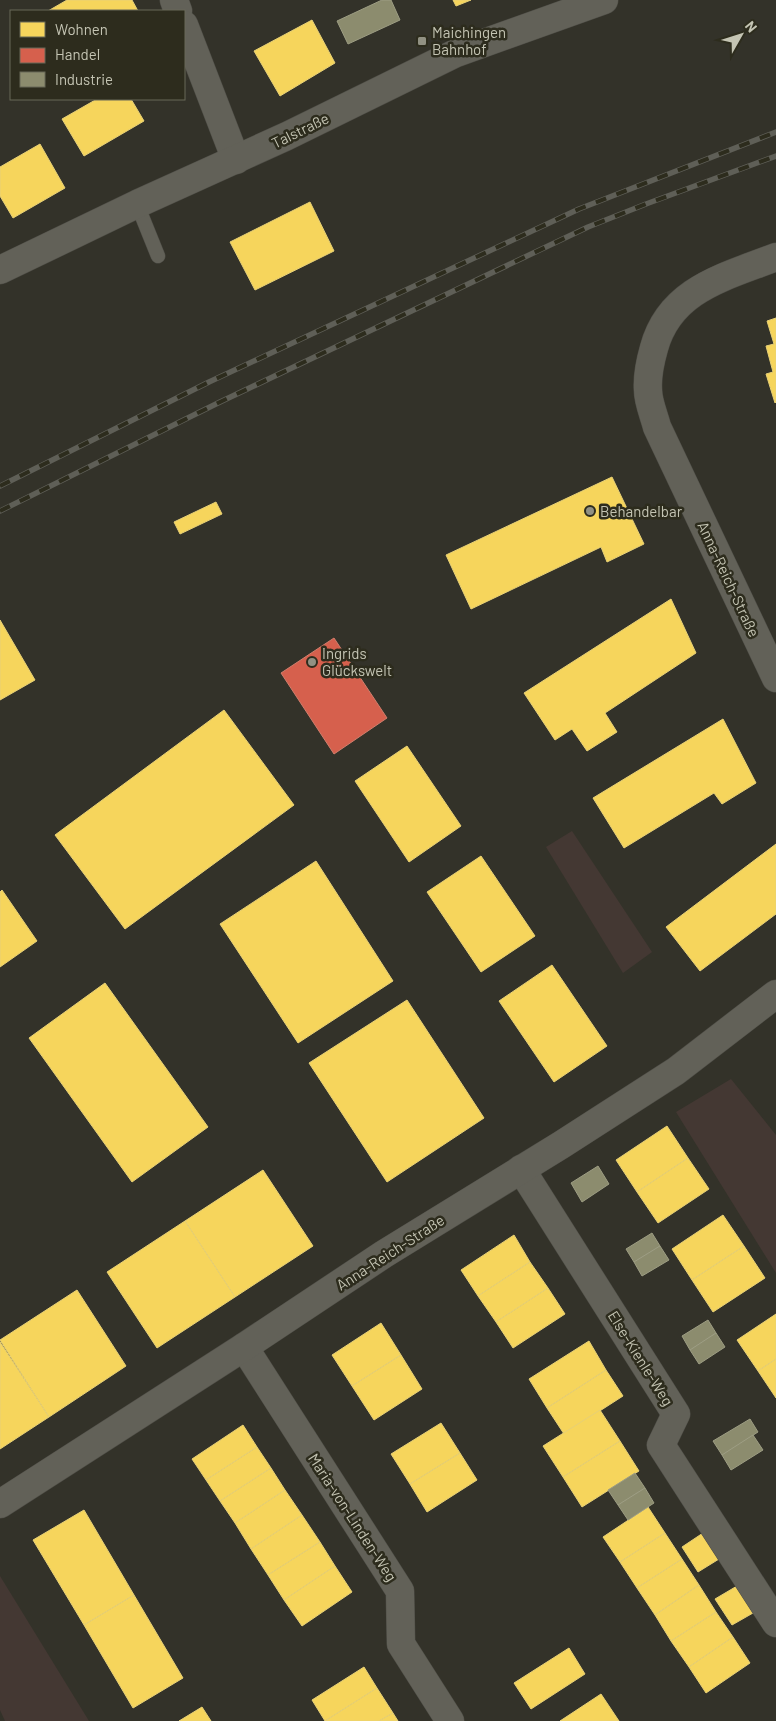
<svg xmlns="http://www.w3.org/2000/svg" width="776" height="1721" viewBox="0 0 776 1721" font-family="Barlow,sans-serif">
<rect width="100%" height="100%" fill="#333229"/>
<!-- green -->
<g fill="#443833">
<polygon points="572,831 652,952 623,973 546,847"/>
<polygon points="731,1079 776,1135 776,1273 676,1112"/>
<polygon points="0,1576 89,1721 5,1721 0,1710"/>
</g>
<!-- homes -->
<g fill="#f6d55c" stroke="#e7d076">
<polygon points="67,0 132,0 138,11 48,11"/>
<polygon points="453,0 471,0 456,6"/>
<polygon points="312,20 335,63 280,96 254,51"/>
<polygon points="97,99 131,99 144,121 84,156 62,119"/>
<polygon points="40,144 65,188 13,218 0,196 0,167"/>
<polygon points="310,202 334,251 255,290 230,242"/>
<polygon points="776,318 776,402 775,403 766,374 773,372 766,346 774,344 767,321"/>
<polygon points="612,477 644,544 607,562 601,547 471,609 446,555"/>
<polygon points="216,502 222,514 180,534 174,522"/>
<polygon points="671,599 696,653 605,713 617,732 587,751 572,729 555,740 524,693"/>
<polygon points="0,620 35,680 0,700"/>
<polygon points="224,710 294,805 125,929 55,835"/>
<polygon points="723,719 756,783 722,804 714,793 624,848 593,798"/>
<polygon points="407,746 461,826 409,862 355,781"/>
<polygon points="776,844 776,914 700,971 666,927"/>
<polygon points="481,856 535,936 481,972 427,892"/>
<polygon points="316,861 393,981 298,1043 220,924"/>
<polygon points="2,890 37,941 0,967 0,892"/>
<polygon points="552,965 607,1046 554,1082 499,1001"/>
<polygon points="105,983 208,1127 132,1182 29,1038"/>
<polygon points="407,1000 484,1118 387,1182 309,1063"/>
<polygon points="667,1126 688,1158 637,1192 616,1160"/>
<polygon points="688,1158 709,1189 658,1223 637,1192"/>
<polygon points="263,1170 313,1246 235,1297 185,1221"/>
<polygon points="723,1215 744,1246 692,1280 672,1249"/>
<polygon points="185,1221 235,1297 157,1348 107,1272"/>
<polygon points="514,1235 530,1262 478,1296 461,1270"/>
<polygon points="744,1246 765,1278 713,1312 692,1280"/>
<polygon points="530,1262 548,1288 496,1322 478,1296"/>
<polygon points="548,1288 565,1314 513,1348 496,1322"/>
<polygon points="77,1290 126,1366 49,1417 0,1340"/>
<polygon points="776,1314 776,1359 758,1371 737,1340"/>
<polygon points="381,1323 401,1355 352,1386 332,1355"/>
<polygon points="589,1341 606,1370 547,1408 529,1379"/>
<polygon points="0,1342 49,1417 0,1449"/>
<polygon points="401,1355 422,1389 374,1420 352,1386"/>
<polygon points="776,1359 776,1398 758,1371"/>
<polygon points="606,1370 623,1396 564,1434 547,1408"/>
<polygon points="600,1410 620,1441 563,1477 543,1446"/>
<polygon points="441,1423 460,1453 410,1484 391,1454"/>
<polygon points="243,1425 257,1447 206,1480 192,1459"/>
<polygon points="620,1441 639,1471 582,1507 563,1477"/>
<polygon points="257,1447 271,1468 220,1501 206,1480"/>
<polygon points="460,1453 477,1480 427,1512 410,1484"/>
<polygon points="271,1468 285,1490 235,1523 220,1501"/>
<polygon points="285,1490 302,1515 251,1549 235,1523"/>
<polygon points="648,1507 665,1533 620,1562 603,1537"/>
<polygon points="84,1510 134,1595 84,1625 33,1540"/>
<polygon points="302,1515 320,1542 268,1575 251,1549"/>
<polygon points="665,1533 682,1559 637,1588 620,1562"/>
<polygon points="703,1533 719,1559 698,1572 682,1547"/>
<polygon points="320,1542 335,1566 284,1600 268,1575"/>
<polygon points="682,1559 699,1585 655,1615 637,1588"/>
<polygon points="335,1566 352,1592 302,1626 284,1600"/>
<polygon points="699,1585 716,1612 671,1641 655,1615"/>
<polygon points="737,1586 753,1613 732,1625 715,1599"/>
<polygon points="134,1595 183,1678 133,1708 84,1625"/>
<polygon points="716,1612 733,1637 689,1667 671,1641"/>
<polygon points="733,1637 750,1663 706,1693 689,1667"/>
<polygon points="569,1648 585,1674 531,1709 514,1683"/>
<polygon points="364,1667 377,1688 325,1721 312,1700"/>
<polygon points="377,1688 393,1713 379,1721 325,1721"/>
<polygon points="601,1694 619,1721 560,1721"/>
<polygon points="202,1707 211,1721 179,1721"/>
<polygon points="393,1713 398,1721 379,1721"/>
</g>
<!-- shops -->
<polygon fill="#d6604d" stroke="#d17e6c" points="334,638 387,718 334,754 281,673"/>
<!-- industry -->
<g fill="#8c8c6e" stroke="#9d9d83">
<polygon points="382,0 391,0 400,20 348,44 337,21"/>
<polygon points="598,1166 609,1184 582,1202 571,1183"/>
<polygon points="652,1233 660,1246 634,1262 626,1249"/>
<polygon points="660,1246 669,1260 642,1276 634,1262"/>
<polygon points="708,1320 716,1333 690,1350 682,1336"/>
<polygon points="716,1333 725,1347 699,1364 690,1350"/>
<polygon points="750,1419 758,1432 722,1455 713,1441"/>
<polygon points="753,1435 763,1450 731,1470 722,1455"/>
<polygon points="635,1473 645,1488 618,1505 608,1490"/>
<polygon points="645,1488 654,1503 628,1520 618,1505"/>
</g>
<g fill="none" stroke-linecap="round" stroke-linejoin="round">
<!-- service casing -->
<g stroke="#4e4d46" stroke-width="15">
<polyline id="service" points="137,204 158,256"/>
</g>
<!-- minor casing -->
<g stroke="#4e4d46" stroke-width="29">
<g id="minor">
<polyline points="174,0 178,11"/>
<polyline points="184,25 236,160"/>
<path d="M776,257C725,277 670,289 654,348C650,362 647,376 648,390C648,402 654,415 657,427L776,678"/>
<polyline points="521,1169 676,1414 661,1445 776,1623"/>
<polyline points="244,1347 400,1591 401,1644 450,1721"/>
<polyline points="0,1504 244,1347 384,1254 561,1145 676,1071 776,994"/>
</g>
</g>
<!-- tertiary casing -->
<g stroke="#4e4d46" stroke-width="29">
<polyline id="tertiary" points="0,270 137,204 287,136 456,53 604,0"/>
</g>
<!-- service -->
<use href="#service" stroke="#626158" stroke-width="14"/>
<!-- minor -->
<use href="#minor" stroke="#626158" stroke-width="28"/>
<!-- tertiary -->
<use href="#tertiary" stroke="#626158" stroke-width="28"/>
<!-- rail casing -->
<g stroke="#5f5f57" stroke-width="5.5">
<g id="rail">
<polyline points="0,486 209,382 579,209 776,132"/>
<polyline points="0,511 220,402 588,227 646,204 776,156"/>
</g>
</g>
<!-- rail -->
<use href="#rail" stroke="#2d2c1d" stroke-width="4" stroke-dasharray="11" stroke-linecap="butt"/>
</g>
<!-- markers -->
<g fill="#919183" stroke="#2d2c1d" stroke-width="2">
<rect x="417" y="36" width="10" height="10" rx="2.5"/>
<circle cx="590" cy="511" r="5"/>
<circle cx="312" cy="662" r="5"/>
</g>
<g text-anchor="middle" dominant-baseline="central" stroke-width="5" stroke-linejoin="round" paint-order="stroke">
<!-- poi labels -->
<g font-size="15" fill="#c4c4b3" stroke="#2d2c1d" text-anchor="start">
<text x="432" y="32">Maichingen<tspan x="432" dy="17">Bahnhof</tspan></text>
<text x="600" y="511">Behandelbar</text>
<text x="322" y="653">Ingrids<tspan x="322" dy="17">Glückswelt</tspan></text>
</g>
<!-- street labels -->
<g font-size="15" fill="#c4c4b3" stroke="#2d2c1d">
<text transform="translate(300 130) rotate(-26)">Talstraße</text>
<text transform="translate(729 579) rotate(65)">Anna-Reich-Straße</text>
<text transform="translate(390 1252) rotate(-33)">Anna-Reich-Straße</text>
<text transform="translate(641 1358) rotate(58)">Else-Kienle-Weg</text>
<text transform="translate(353 1517) rotate(57)">Maria-von-Linden-Weg</text>
</g>
</g>
<!-- legend -->
<rect x="10" y="10" width="175" height="90" fill="#2d2c1d" stroke="#696959"/>
<rect x="20" y="22" width="25" height="15" fill="#f6d55c" stroke="#696959"/>
<text x="55" y="35" font-size="15" fill="#c4c4b3">Wohnen</text>
<rect x="20" y="48" width="25" height="15" fill="#d6604d" stroke="#696959"/>
<text x="55" y="60" font-size="15" fill="#c4c4b3">Handel</text>
<rect x="20" y="72" width="25" height="15" fill="#8c8c6e" stroke="#696959"/>
<text x="55" y="85" font-size="15" fill="#c4c4b3">Industrie</text>
<!-- north arrow -->
<g transform="translate(741 35) rotate(51)" stroke="#2d2c1d" stroke-width="4" paint-order="stroke">
<path d="M0-4L9 19L0 12L-9 19Z" fill="#c4c4b3"/>
<text y="-8" font-size="14" font-weight="bold" text-anchor="middle" fill="#c4c4b3">N</text>
</g>
</svg>
